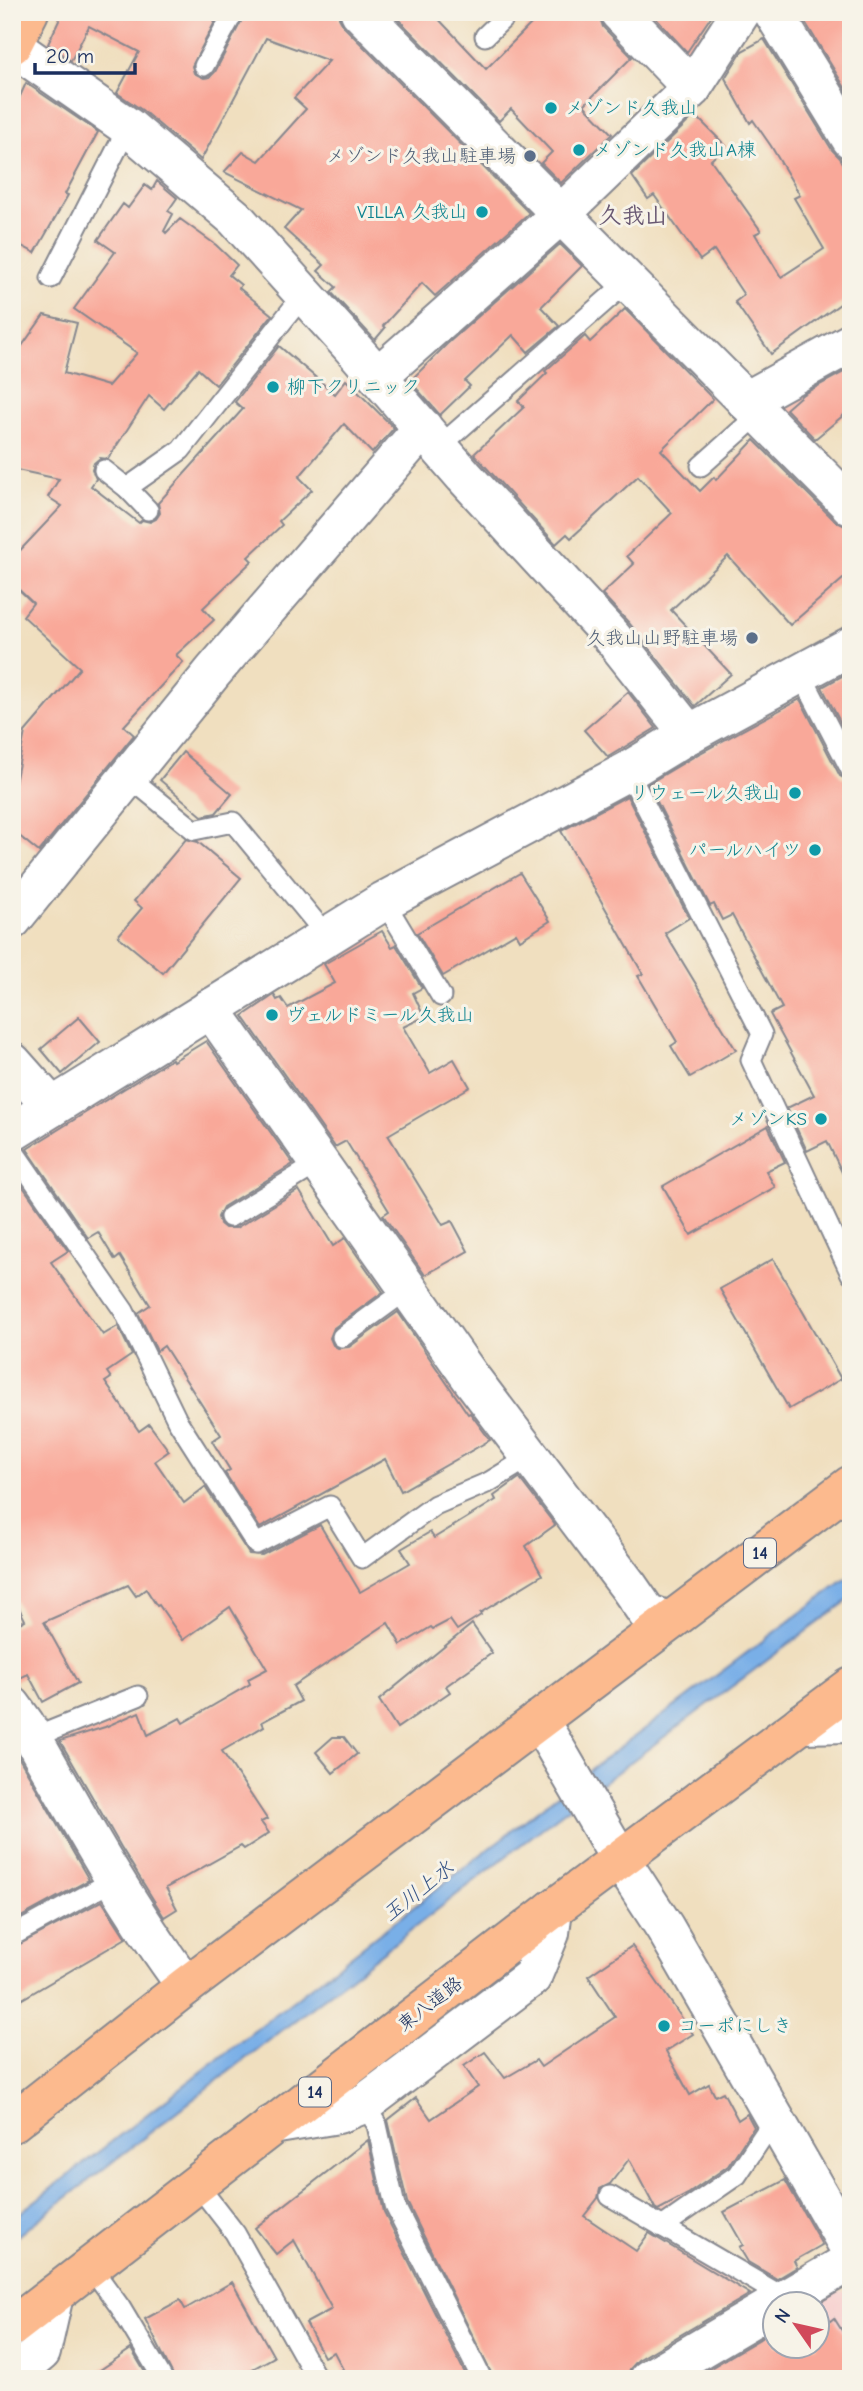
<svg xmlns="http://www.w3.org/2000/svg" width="863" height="2391" viewBox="0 0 863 2391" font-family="'Comic Neue','Klee One',sans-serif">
<rect width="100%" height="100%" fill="#f7f3e8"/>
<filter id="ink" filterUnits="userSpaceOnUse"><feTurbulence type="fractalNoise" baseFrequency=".0143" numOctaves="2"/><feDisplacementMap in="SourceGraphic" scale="14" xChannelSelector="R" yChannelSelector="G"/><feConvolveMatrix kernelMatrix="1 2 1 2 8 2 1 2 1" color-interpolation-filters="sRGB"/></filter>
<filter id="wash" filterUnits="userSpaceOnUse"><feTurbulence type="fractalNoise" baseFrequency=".00686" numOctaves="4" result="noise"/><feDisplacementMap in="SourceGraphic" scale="28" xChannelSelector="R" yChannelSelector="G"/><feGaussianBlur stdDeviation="1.57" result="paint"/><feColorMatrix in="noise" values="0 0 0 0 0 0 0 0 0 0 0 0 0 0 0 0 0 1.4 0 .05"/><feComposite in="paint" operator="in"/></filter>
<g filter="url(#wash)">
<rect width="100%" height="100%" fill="#f0dfbf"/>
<!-- built -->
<polygon fill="#f7d0cf" points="836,2290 851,2293 851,2379 685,2379 775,2326 776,2346 818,2346 818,2304 813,2303"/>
<!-- water -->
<polygon fill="#79afe7" stroke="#4a6fa2" stroke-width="2" points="851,1575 851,1598 558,1816 12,2240 12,2219 595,1766"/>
<g id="blocks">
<!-- building -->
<g fill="#f9a899">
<polygon points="63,12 220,12 192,66 194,73 204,78 210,77 215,72 246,12 339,12 339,18 344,27 529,213 435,296 422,283 383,326 385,328 375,340 331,292 336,287 318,271 324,265 284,229 301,210 224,172 243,152 259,161 306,109 294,98 329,61 266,38 201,160 142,110 117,93 139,52 89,26 71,61 48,44"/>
<polygon points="391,12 432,12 486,69 543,12 598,12 603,27 632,57 584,105 612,134 561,183 541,163 552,152 511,109 499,121"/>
<polygon points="650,12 714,12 687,52"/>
<polygon points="799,12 851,12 851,95 850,96"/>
<polygon points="764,39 832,150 840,158 851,176 851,296 771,354 735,302 744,295 714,250 700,260 654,195 648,199 632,176 695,115 726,146 711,160 761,231 755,234 781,277 824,249 794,198 800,195 771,146 753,120 750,123 725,78 742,51"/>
<polygon points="26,83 98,132 65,194 68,195 35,253 12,241 12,114"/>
<polygon points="157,181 177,198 168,211 173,214 164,231 166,233 180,219 216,245 237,265 229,275 241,285 239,288 272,315 216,385 198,369 164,409 149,396 108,459 100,458 94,463 92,469 96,479 91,486 139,523 142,520 150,522 156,519 160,513 158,503 243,409 235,402 279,346 335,394 346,380 394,428 372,453 344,424 299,477 312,490 279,521 282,525 248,557 252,561 203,608 214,620 176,655 183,662 124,726 134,735 39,852 12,830 12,799 25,732 80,668 23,616 33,603 12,583 12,559 62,506 48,497 59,479 12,469 12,360 44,315 77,323 64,373 108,386 137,353 74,309 115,252 98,240 123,204 128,208 145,185 152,190"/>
<polygon points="560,244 582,266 541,307 559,326 528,352 513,335 465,381 470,386 440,415 410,381 447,344"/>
<polygon points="625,309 713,399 661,450 700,491 714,477 716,480 754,440 835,521 851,529 851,572 790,625 728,556 671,610 731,674 695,706 629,623 602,594 634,564 627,556 672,513 638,476 571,538 567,534 556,544 474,454 524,407 518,401 547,373 545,371 585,336 590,342"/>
<polygon points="851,368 851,409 815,439 786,409 803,394"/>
<polygon points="851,671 851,743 822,687"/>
<polygon points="628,692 656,728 608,757 584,730"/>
<polygon points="800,699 840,776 851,782 851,1191 827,1141 807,1151 787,1108 814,1095 770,1014 782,1008 732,915 722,920 714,904 710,906 648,784 700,753"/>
<polygon points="183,752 232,794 216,813 202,816 160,780"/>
<polygon points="627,796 689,918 665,933 736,1050 690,1077 671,1046 677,1042 638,976 643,974 561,831"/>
<polygon points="186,839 198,842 241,878 163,973 118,936 142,908 134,901"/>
<polygon points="520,873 550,921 520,940 516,933 443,976 417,933"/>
<polygon points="382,931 392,947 396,945 422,988 413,993 424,1017 403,1027 430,1073 454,1059 470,1087 388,1135 443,1225 452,1221 468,1251 425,1275 383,1215 389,1211 346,1141 335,1147 243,1016 274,995 277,1000 281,998 288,1008 335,983 324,964"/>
<polygon points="79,1017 100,1042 62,1074 41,1049"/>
<polygon points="206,1041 293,1164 223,1207 218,1217 220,1224 225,1228 236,1228 299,1190 333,1246 345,1238 383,1292 334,1328 330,1338 333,1345 338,1348 349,1347 398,1312 468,1414 470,1413 490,1440 401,1491 385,1459 260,1528 225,1473 230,1470 212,1441 221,1435 164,1346 157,1351 138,1313 150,1305 120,1256 115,1260 98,1232 88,1238 27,1149 172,1059 173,1061"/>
<polygon points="768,1126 785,1162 766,1171 775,1187 691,1235 663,1186"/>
<polygon points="12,1171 68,1251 51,1262 103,1335 118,1326 132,1355 107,1372 111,1378 105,1382 139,1431 149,1424 169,1451 155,1461 184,1503 205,1487 249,1554 262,1555 320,1525 360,1592 410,1563 401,1549 430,1532 434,1538 496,1500 494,1496 519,1478 555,1525 526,1546 542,1575 480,1613 481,1615 457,1630 450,1620 433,1629 431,1627 401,1645 388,1623 293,1686 301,1701 262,1722 264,1726 222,1751 267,1819 261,1822 269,1833 244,1849 241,1846 166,1888 177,1909 164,1917 121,1847 60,1741 105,1727 139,1712 148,1735 180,1718 183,1723 250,1684 248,1679 267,1669 230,1607 183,1640 159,1605 157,1606 146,1589 136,1596 128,1585 44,1622 78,1683 43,1702 28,1674 12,1682 12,1627 25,1620 12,1594"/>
<polygon points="773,1259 841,1379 789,1409 720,1289"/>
<polygon points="472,1624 492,1653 446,1686 450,1692 397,1728 379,1700"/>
<polygon points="333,1737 344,1737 357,1754 333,1773 316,1752"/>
<polygon points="15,1751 89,1880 12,1922 12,1752"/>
<polygon points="102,1901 126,1938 12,2005 12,1948"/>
<polygon points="632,1946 693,2034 666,2051 690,2095 709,2084 715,2096 723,2092 738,2120 747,2114 754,2127 728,2166 688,2194 658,2210 655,2208 629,2159 610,2184 600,2189 598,2198 584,2216 636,2251 649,2233 750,2294 638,2360 630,2369 627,2379 494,2379 407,2202 388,2120 416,2098 431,2119 478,2087 464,2066 485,2052 505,2078 536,2060 541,2067 615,2017 588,1976"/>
<polygon points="368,2140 384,2212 468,2379 348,2379 334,2352 324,2357 306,2323 332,2309 294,2240 276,2254 255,2228"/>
<polygon points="785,2180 822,2245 794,2261 797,2267 777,2279 748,2262 739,2247 743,2245 724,2212"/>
<polygon points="232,2282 274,2357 251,2370 256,2379 175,2379 145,2319 180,2300 185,2309"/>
<polygon points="819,2305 829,2322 834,2318 851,2345 851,2379 692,2379 775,2330 775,2346 817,2346"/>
<polygon points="131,2349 149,2379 87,2379"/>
</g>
</g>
</g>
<g filter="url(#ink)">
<use href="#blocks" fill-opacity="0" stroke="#86878e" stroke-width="2"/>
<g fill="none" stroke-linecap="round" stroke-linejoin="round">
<!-- service casing -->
<g stroke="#86878e" stroke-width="23">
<g id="service">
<polyline points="485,36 510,12"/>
<polyline points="204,66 234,12"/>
<polyline points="51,278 128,127"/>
<polyline points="439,447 627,282"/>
<polyline points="701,466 759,414"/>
<polyline points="104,470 127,488 148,510"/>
<polyline points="127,488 181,450 304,294"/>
<polyline points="800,672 851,770"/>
<polyline points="628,771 762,1034 751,1060 851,1274"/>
<polyline points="129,777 194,830 233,822 327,936"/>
<polyline points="384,901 441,996"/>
<polyline points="12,1149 124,1311 177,1420 256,1544 330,1506 362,1558 435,1505 489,1482 530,1457"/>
<polyline points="230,1217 319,1163"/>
<polyline points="342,1337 408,1289"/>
<polyline points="33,1738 138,1696"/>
<polyline points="12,1936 114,1880"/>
<polyline points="364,2104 377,2125 395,2206 482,2379"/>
<polyline points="197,2184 235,2233 317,2379"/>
<polyline points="610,2196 785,2298"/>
<polyline points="662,2227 737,2175 775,2118"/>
<polyline points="91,2267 120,2307 163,2379"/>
</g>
</g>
<!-- minor casing -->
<g stroke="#86878e" stroke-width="42">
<g id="minor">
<polyline points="360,12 851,506"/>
<polyline points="619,12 692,88"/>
<polyline points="773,12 851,139"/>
<polyline points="12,46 128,127 235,218 359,355 464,476 612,637 689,734"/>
<polyline points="378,376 560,215 692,88 741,12"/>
<polyline points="746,401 851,343"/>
<polyline points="12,920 213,672 423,428"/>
<polyline points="210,1008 471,1378 629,1587 647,1613 669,1621"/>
<polyline points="12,1062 52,1107"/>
<polyline points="12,1132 384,901 628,771 689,734 851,646"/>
<path d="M12,1706L25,1724C76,1814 125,1904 186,1986"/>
<polyline points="539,1720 620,1859 665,1928 851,2251"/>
<polyline points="801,1724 851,1723"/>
<polyline points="272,2125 338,2114 364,2104 532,1977 550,1933 553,1909"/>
<polyline points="777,2304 851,2261"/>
<polyline points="12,2376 41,2352 54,2295"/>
<polyline points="649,2379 776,2304"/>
</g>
</g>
<!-- primary casing -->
<g stroke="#86878e" stroke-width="42">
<g id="primary">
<polyline points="12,45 29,12"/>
<polyline points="12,2123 186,1986 851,1485"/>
<polyline points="12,2327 553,1909 851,1687"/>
</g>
</g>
<!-- service -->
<use href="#service" stroke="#fff" stroke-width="19"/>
<!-- minor -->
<use href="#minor" stroke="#fff" stroke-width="38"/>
<!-- primary -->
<use href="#primary" stroke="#fcba8e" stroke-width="38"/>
</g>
</g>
<!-- markers -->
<g fill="#0f9aa8" stroke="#f7f3e8" stroke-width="2.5">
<circle cx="551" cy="108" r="7"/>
<circle cx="579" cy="150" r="7"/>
<circle cx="482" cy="212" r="7"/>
<circle cx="273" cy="387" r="7"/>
<circle cx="795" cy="793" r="7"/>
<circle cx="815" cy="850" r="7"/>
<circle cx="272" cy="1015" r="7"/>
<circle cx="821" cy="1119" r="7"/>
<circle cx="664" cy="2026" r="7"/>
</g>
<g fill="#5c6f8a" stroke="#f7f3e8" stroke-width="2.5">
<circle cx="530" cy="156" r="7"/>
<circle cx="752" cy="638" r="7"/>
</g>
<g text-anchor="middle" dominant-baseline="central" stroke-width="6" stroke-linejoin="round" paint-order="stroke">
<!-- shield labels -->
<g fill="#f7f3e8" stroke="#5d6a87" stroke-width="2">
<rect x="744" y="1538.5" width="32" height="29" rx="5"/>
<rect x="299" y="2077.5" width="32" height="29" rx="5"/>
</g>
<g font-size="18" font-weight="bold" fill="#1b2f5e">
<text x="760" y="1553">14</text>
<text x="315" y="2092">14</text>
</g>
<!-- culture labels -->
<g font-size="19" fill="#0d838f" stroke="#f7f3e8" text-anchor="start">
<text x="565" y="108">メゾンド久我山</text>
<text x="593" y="150">メゾンド久我山A棟</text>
<text x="468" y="212" text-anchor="end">VILLA 久我山</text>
<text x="287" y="387">柳下クリニック</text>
<text x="781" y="793" text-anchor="end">リウェール久我山</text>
<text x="801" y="850" text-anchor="end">パールハイツ</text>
<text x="286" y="1015">ヴェルドミール久我山</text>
<text x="807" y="1119" text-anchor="end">メゾンKS</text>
<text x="678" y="2026">コーポにしき</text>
</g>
<!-- service labels -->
<g font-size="19" fill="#4e5e75" stroke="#f7f3e8" text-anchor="end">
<text x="516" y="156">メゾンド久我山駐車場</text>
<text x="738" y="638">久我山山野駐車場</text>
</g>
<!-- street labels -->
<g font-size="19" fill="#1b2f5e" stroke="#f7f3e8">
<text transform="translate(430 2004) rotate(-38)">東八道路</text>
</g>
<!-- water labels -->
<g font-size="21" font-style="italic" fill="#375587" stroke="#f7f3e8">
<text transform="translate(418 1891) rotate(-38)">玉川上水</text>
</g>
<!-- quarter labels -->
<g font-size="23" font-weight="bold" fill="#695973" stroke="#f7f3e8">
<text x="633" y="215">久我山</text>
</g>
</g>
<!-- margin -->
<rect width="863" height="2391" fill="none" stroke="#f7f3e8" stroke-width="42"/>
<!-- north arrow -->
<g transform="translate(796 2325) rotate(304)"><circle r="33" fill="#f7f3e8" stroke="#9fa5b1" stroke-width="2"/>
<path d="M0-5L12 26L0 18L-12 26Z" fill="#d1495b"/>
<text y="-10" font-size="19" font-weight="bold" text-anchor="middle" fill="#1b2f5e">N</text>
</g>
<!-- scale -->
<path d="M35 63v10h100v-10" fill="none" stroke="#1b2f5e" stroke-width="3.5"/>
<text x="46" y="63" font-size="21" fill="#1b2f5e" stroke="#f7f3e8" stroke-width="5" paint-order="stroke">20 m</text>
</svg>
